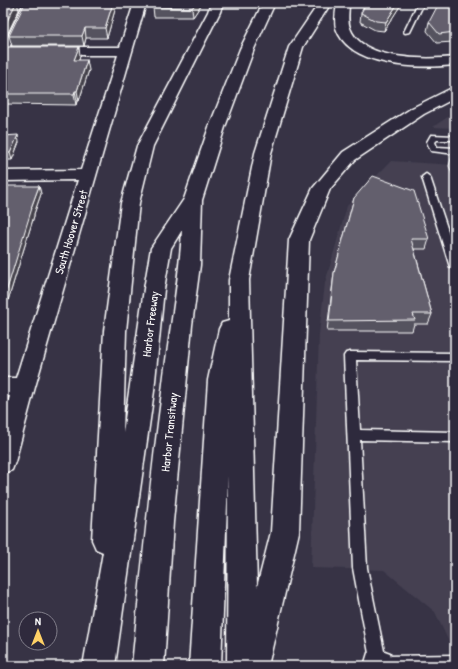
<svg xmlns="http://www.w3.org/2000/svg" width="458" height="669" viewBox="0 0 458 669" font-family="'Patrick Hand',sans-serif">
<rect width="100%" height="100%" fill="#373345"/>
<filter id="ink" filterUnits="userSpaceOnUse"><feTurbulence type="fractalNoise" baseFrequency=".025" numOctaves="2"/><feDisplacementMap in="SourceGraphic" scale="8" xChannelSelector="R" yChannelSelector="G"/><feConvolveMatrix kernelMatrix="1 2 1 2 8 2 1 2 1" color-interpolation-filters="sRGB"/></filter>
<g filter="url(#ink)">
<!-- built -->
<g fill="#444051">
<polygon points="455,112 455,128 433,127"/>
<polygon points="391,161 455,165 455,661 454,653 435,612 384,570 311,568 319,334 325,283 347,206"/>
</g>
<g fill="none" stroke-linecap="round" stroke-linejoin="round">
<!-- service casing -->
<g stroke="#fff" stroke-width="3">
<g id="service">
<polygon points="24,3 30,3 6,54 3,56 3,47"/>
<polygon points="418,3 424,3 410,32 405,33 404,32"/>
<polygon points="431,135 455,136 455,140 437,140 435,142 437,147 455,148 455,154 431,151 427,142"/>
<polygon points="426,174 430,177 455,252 455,270 450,267 422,177"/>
<polygon points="350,352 455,353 455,361 356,360 360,430 455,432 455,442 360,440 367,568 385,656 455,655 455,666 372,666 371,664 353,568 344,356 346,353"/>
</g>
</g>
<!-- minor casing -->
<g stroke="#fff" stroke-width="3">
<g id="minor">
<polygon points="134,3 146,3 35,387 15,462 12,470 3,473 3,420 10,396 3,396 3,378 16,378 78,180 3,181 3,171 81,170 118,55 3,55 3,47 120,47"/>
<polygon points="379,649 390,653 394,666 364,666 368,653"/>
</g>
</g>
<!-- motorway casing -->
<g stroke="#fff" stroke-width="3">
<g id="motorway">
<path d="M211,3H223L220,12L153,146L139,203L126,331L123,433L144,289L151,248L184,199L209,127L240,49L263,3H275L254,49L225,127L202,200L200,265L192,325L173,522L164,666H132C141,574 150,483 162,392C168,338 179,285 182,230L171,248L164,289L154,391L115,666H83L103,552L96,549L92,540L104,331L121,203L137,146L208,12Z"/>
<polygon points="319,3 331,3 303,47 271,153 249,280 257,587 271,532 289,240 313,188 343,152 412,108 450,89 455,87 455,98 424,114 355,160 330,189 309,240 299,532 268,666 227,666 228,476 221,666 189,666 208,380 219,329 222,323 229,321 229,280 255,153 289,47"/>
<path d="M337,3H349C349,11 347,20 350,28C362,61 426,60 455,57V65C421,69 349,68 336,28C334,20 336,11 337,3Z"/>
</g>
</g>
<!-- service -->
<use href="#service" fill="#2f2a3d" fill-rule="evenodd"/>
<!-- minor -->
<use href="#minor" fill="#2f2a3d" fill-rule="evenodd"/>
<!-- motorway -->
<use href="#motorway" fill="#2f2a3d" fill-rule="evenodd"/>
</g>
<!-- wall -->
<g fill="#55525e" stroke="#fff">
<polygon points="117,3 107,38 86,38 84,46 12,46 9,36"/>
<polygon points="154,3 202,3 201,5 193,17 154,17 153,7"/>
<polygon points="366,3 402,3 384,31 375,30 360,22 361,13"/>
<polygon points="455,3 455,40 454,42 437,43 427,31 429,22"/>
<polygon points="3,47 80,56 79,60 89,70 79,101 77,101 76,105 3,104"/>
<polygon points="3,136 19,142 12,160 3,160"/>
<polygon points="452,155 455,156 455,181 449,166"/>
<polygon points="39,186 41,194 34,214 34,216 5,310 3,310 3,192"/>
<polygon points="354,198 429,239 426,249 414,249 432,314 428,324 414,324 412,331 327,331 334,273"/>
</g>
<!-- shaded-wall -->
<g fill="#45424c" stroke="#fff">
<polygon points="16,3 17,3 19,10 3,43 3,29"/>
<polygon points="113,3 117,3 107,38 105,28"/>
<polygon points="196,3 202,3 201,5 193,17 192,8"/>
<polygon points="398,3 402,3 384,31 386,22"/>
<polygon points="85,28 86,38 84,46 82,36"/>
<polygon points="79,47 80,56 76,70 74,60"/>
<polygon points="87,60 89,70 79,101 77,91"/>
<polygon points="75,91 77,101 76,105 74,94"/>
<polygon points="18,135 19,142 12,160 10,153"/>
<polygon points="39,186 41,194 34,214 34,216 5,310 3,302 31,208"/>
</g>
<!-- building -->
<g fill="#635f6d" stroke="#fff">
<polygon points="3,3 16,3 3,29"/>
<polygon points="25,3 113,3 105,28 85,28 82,36 9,36"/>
<polygon points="154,3 196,3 192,8 153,7"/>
<polygon points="366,3 398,3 386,22 376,21 361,13"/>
<polygon points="439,3 455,3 455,32 439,34 429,22"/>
<polygon points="3,47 79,47 74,60 87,60 77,91 75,91 74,94 3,94"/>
<polygon points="18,135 10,153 3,153 3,136"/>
<polygon points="452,155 455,156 455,163"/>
<polygon points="373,176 414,191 429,239 411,239 432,314 413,314 415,320 329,321 334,273 354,198"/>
<polygon points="6,186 39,186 31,208 32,208 3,302 3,192 4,193"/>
</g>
</g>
<g text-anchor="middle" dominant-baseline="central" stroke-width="3" stroke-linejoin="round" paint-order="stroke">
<!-- street labels -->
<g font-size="12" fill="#fff" stroke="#2f2a3d">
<text transform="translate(71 232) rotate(-73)">South Hoover Street</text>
<text transform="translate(150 324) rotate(-83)">Harbor Freeway</text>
<text transform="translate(169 432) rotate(-84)">Harbor Transitway</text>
</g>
</g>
<!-- margin -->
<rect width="458" height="669" fill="none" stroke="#2f2a3d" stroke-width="16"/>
<rect x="8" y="8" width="442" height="653" fill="none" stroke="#fff" stroke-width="1.5" filter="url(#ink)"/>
<!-- north arrow -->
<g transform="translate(38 631)"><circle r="19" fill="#2f2a3d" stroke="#827f8b"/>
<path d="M0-3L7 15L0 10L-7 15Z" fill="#ffd166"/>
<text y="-6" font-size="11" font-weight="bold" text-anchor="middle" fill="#ffffff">N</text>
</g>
</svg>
